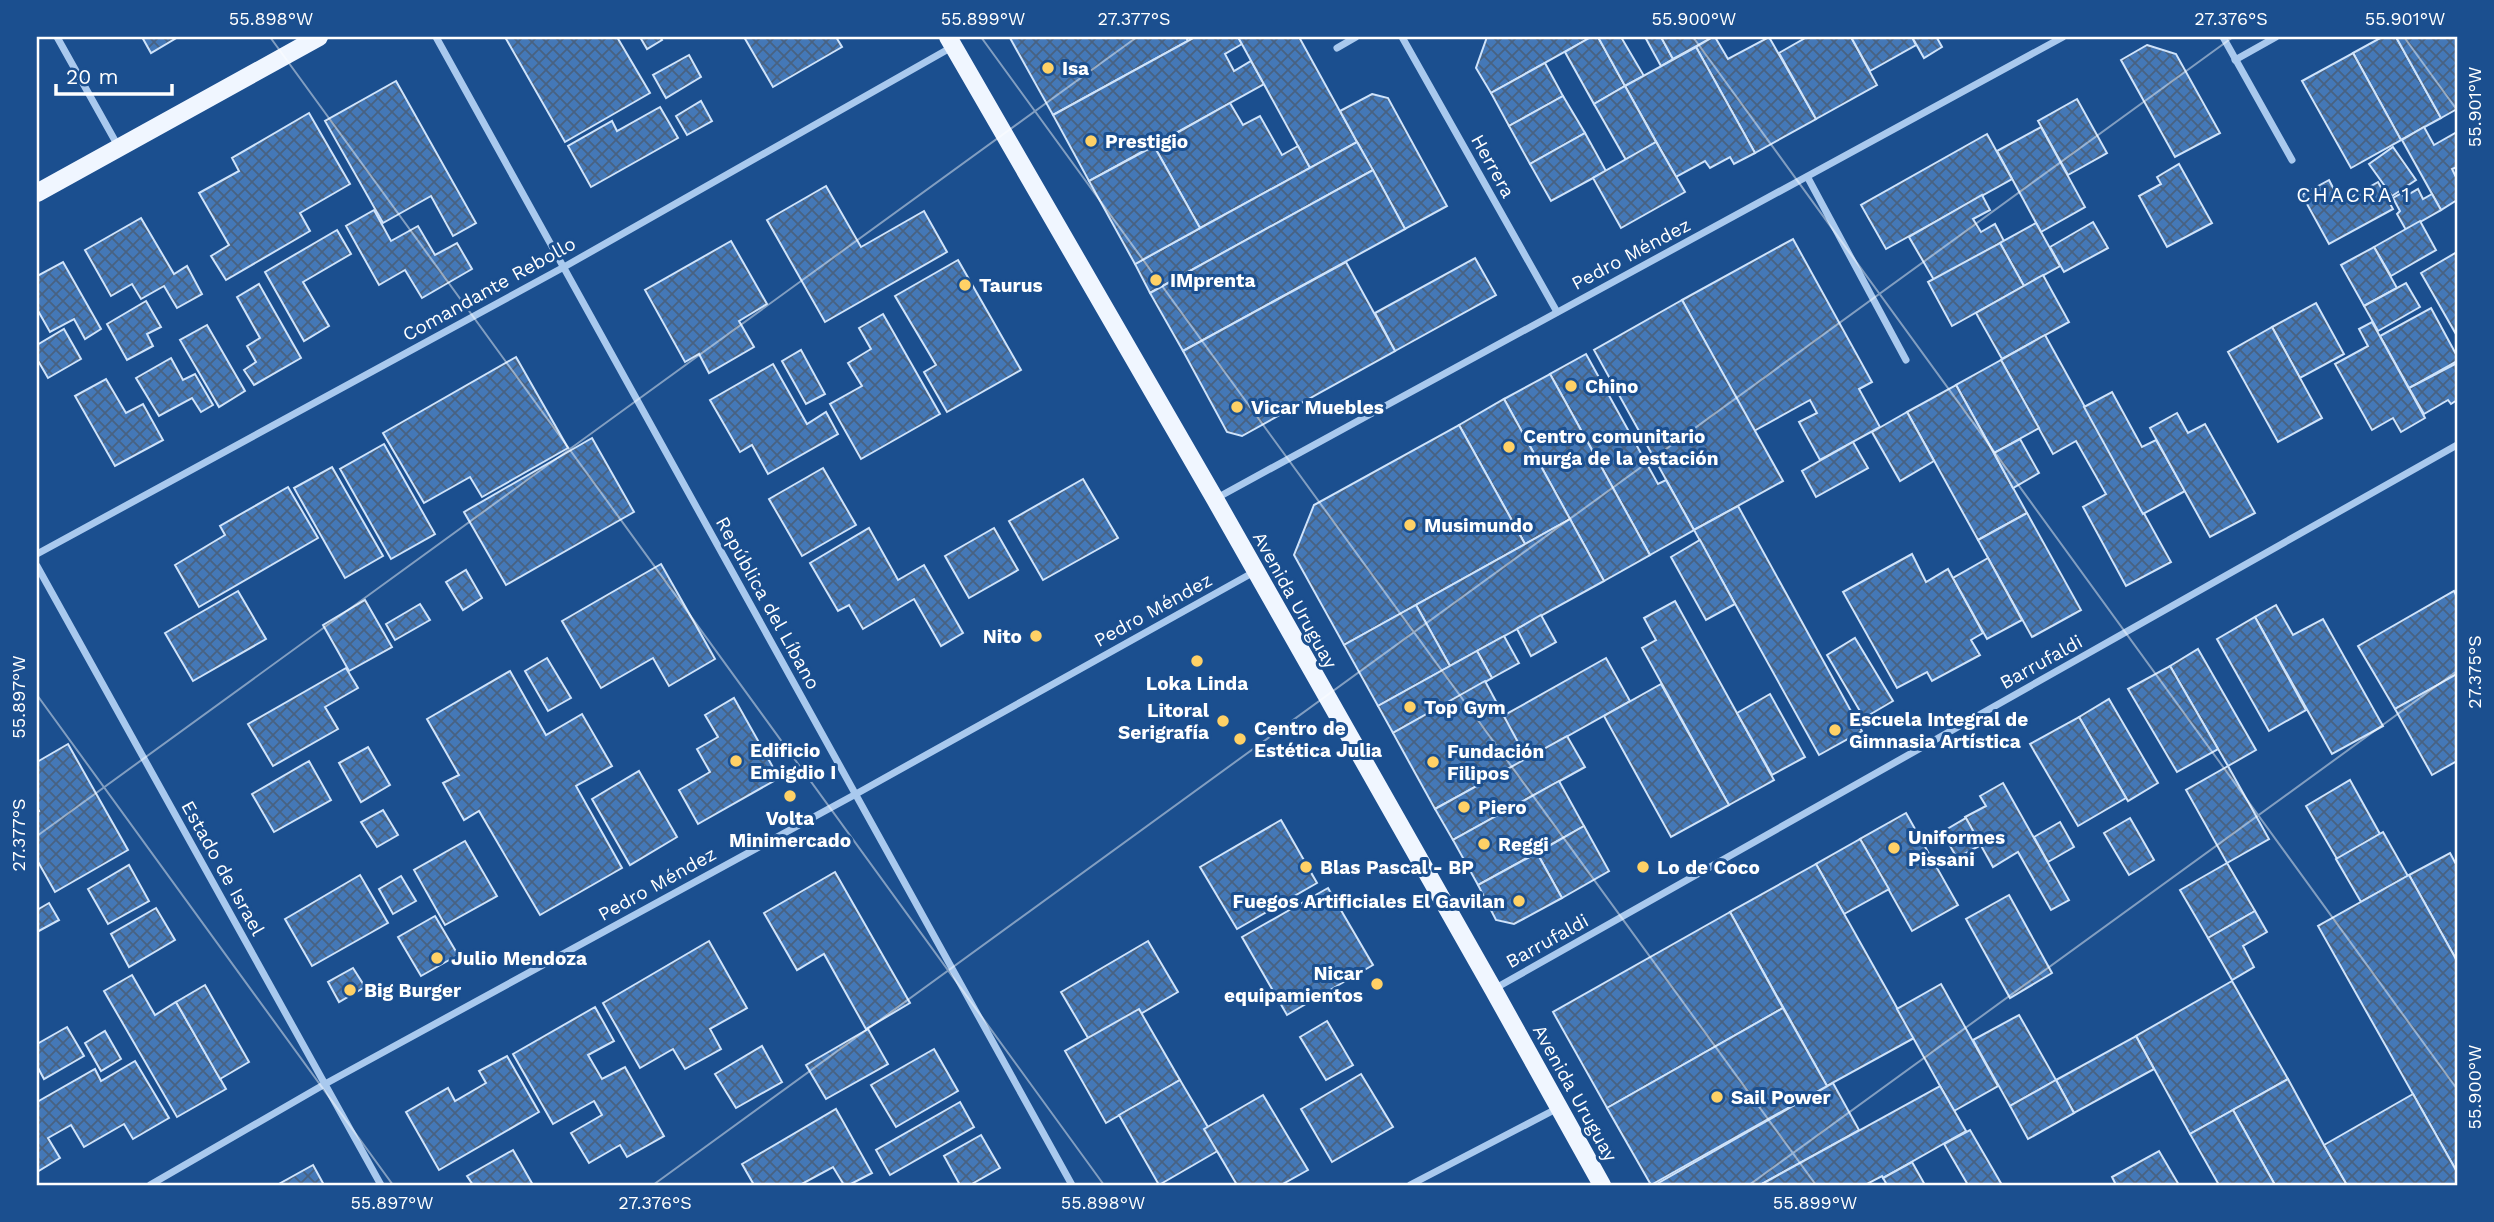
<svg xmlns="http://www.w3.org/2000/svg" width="2494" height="1222" viewBox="0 0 2494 1222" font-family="'Work Sans',sans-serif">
<defs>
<pattern id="building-cross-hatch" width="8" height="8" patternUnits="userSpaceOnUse" patternTransform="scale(1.75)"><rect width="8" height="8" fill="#4478b7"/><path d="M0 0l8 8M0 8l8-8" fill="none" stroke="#486282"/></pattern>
</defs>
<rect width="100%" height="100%" fill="#1b4f8f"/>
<!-- building -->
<g fill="url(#building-cross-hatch)" stroke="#cfe3fa" stroke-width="2">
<polygon points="142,37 178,37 151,53"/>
<polygon points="505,37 617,37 650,93 565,142"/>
<polygon points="640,37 660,37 662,40 647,49"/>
<polygon points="744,37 836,37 842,47 773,87"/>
<polygon points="1012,37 1186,37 1188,41 1053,115 1010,38"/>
<polygon points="1195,37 1238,37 1242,44 1225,54 1234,71 1251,61 1264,84 1089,181 1053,115"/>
<polygon points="1238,37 1299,37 1357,142 1310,168"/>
<polygon points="1487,37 1591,37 1491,93 1476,68"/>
<polygon points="1591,37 1598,37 1625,86 1594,104 1565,52"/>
<polygon points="1598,37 1621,37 1644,76 1625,86"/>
<polygon points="1645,37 1661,37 1673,59 1661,66"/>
<polygon points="1661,37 1713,37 1673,59"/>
<polygon points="1713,37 1715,37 1728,59 1769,37 1816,119 1755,153 1696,47"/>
<polygon points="1807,37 1851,37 1877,85 1816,119 1779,53"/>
<polygon points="1851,37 1912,37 1916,45 1870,71"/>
<polygon points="1912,37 1939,37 1937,38 1942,47 1924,58"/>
<polygon points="2382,37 2396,37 2441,118 2401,140 2353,53"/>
<polygon points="2396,37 2457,37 2457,109 2441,118"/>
<polygon points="2147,45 2176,54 2220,133 2175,157 2121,60"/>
<polygon points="1696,47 1755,153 1734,164 1730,157 1710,168 1705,161 1676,177 1625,86"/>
<polygon points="2353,53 2401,140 2351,168 2302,81"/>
<polygon points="689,55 701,77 666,98 653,75"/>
<polygon points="1545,63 1563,96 1509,126 1491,93"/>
<polygon points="396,81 476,223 453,236 431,196 383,223 325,121"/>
<polygon points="1625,86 1656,142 1626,160 1594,104"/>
<polygon points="1372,94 1388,98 1447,206 1405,229 1340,111"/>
<polygon points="1563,96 1585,133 1530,164 1509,126"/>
<polygon points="2077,99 2107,153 2068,175 2038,121"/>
<polygon points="701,101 712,121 687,135 676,116"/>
<polygon points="1230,103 1243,125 1260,116 1282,155 1298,146 1310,168 1200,228 1154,146"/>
<polygon points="660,107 678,138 591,187 568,146 612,121 617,131"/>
<polygon points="309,113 350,184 300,213 310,231 226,280 211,256 229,245 199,193 239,171 232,158"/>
<polygon points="2041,127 2085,207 2041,232 1997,151"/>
<polygon points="2424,127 2434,145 2457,132 2457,167 2452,169 2457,179 2457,200 2441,210 2402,140"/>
<polygon points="1585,133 1606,171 1551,201 1530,164"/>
<polygon points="1987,134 2012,179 1886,249 1861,205"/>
<polygon points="1357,142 1373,170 1150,293 1135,264"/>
<polygon points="1656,142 1685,192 1621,228 1593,178"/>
<polygon points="1154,146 1200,228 1135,264 1089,181"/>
<polygon points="2393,147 2416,180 2392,196 2369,164"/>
<polygon points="2179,164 2212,223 2167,247 2139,196 2161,184 2157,177"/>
<polygon points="1373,170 1405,229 1183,351 1150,293"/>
<polygon points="2329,180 2341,203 2378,182 2393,209 2329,244 2302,195"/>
<polygon points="826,186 861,247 924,211 947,252 825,322 767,220"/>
<polygon points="2418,189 2423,199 2432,194 2441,210 2406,230 2397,214 2400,211 2393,198 2402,193 2404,197"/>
<polygon points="1982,195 1990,210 1973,219 1981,232 1995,224 2004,241 1934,280 1909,237"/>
<polygon points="374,210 391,241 418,226 435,255 457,243 472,269 422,298 405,270 379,285 346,226"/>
<polygon points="141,218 174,274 187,266 202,294 177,308 164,286 141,299 132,284 111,296 85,250"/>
<polygon points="2420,221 2436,250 2391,276 2374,247"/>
<polygon points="2093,222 2108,248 2064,272 2050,247"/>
<polygon points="2036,223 2060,266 2024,286 2000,243"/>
<polygon points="337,230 351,254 303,282 329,326 304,341 265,272"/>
<polygon points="1793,239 1872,382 1859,389 1880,427 1820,460 1799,422 1817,413 1810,400 1754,431 1682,300"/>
<polygon points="731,241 767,304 739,321 754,347 709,373 699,354 685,362 645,290"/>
<polygon points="2000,243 2024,286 1952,326 1928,282"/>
<polygon points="2374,247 2397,288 2364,306 2341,265"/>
<polygon points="2457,252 2457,336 2421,273"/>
<polygon points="1475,258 1496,295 1395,351 1375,313"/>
<polygon points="958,260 1021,370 947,412 924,372 936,365 895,296"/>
<polygon points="63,262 101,329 85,339 74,319 50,332 37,309 37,276"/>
<polygon points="1346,262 1395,351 1242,436 1227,432 1183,351"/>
<polygon points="2043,275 2069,322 2002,359 1976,313"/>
<polygon points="2406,283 2420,307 2378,331 2364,306"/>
<polygon points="259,284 301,358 254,385 244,370 256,362 247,346 260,338 237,297"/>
<polygon points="1682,300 1783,481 1694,530 1594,350"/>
<polygon points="146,301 161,327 147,334 153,346 127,360 107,324"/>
<polygon points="2316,303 2344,354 2300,378 2272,327"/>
<polygon points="2431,308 2457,356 2457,361 2409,388 2380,336"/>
<polygon points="883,314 940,414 861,459 830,404 862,386 848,363 871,349 859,328"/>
<polygon points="2372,322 2425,418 2401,432 2393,418 2372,430 2335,364 2368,346 2359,329"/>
<polygon points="207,325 245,391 219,407 180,340"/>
<polygon points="2272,327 2322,418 2278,442 2228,352"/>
<polygon points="64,329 81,359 48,378 37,359 37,345"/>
<polygon points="2045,335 2171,562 2126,586 2083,507 2106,494 2076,441 2053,454 2001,360"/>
<polygon points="801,350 825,394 806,404 782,361"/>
<polygon points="1586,354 1658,484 1666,480 1694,530 1650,555 1550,374"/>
<polygon points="516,357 568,448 482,497 470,477 424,503 383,433"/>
<polygon points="171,358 183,380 195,374 213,405 201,412 192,398 159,416 136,378"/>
<polygon points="2001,360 2039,428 1994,453 1956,385"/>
<polygon points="2457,363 2457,400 2451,404 2448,400 2424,414 2409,388"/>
<polygon points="773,364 807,424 826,412 838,434 768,474 752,445 740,452 710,400"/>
<polygon points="1550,374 1650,555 1604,581 1504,399"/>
<polygon points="106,379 126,413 143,404 163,440 115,466 75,396"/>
<polygon points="1956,385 2027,513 1978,540 1907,412"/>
<polygon points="2112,392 2142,447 2156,440 2185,491 2143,514 2084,407"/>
<polygon points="1504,399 1570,519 1525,544 1459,425"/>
<polygon points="1907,412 1934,461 1900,481 1872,432"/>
<polygon points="2177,413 2188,433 2205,424 2255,513 2210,537 2150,428"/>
<polygon points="1459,425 1525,544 1344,645 1294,555 1314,505"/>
<polygon points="592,438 634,512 506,585 464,512"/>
<polygon points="2020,439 2039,473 2013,488 1994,453"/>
<polygon points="1853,442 1868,468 1816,497 1802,471"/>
<polygon points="384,444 435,534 391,559 340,469"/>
<polygon points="332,467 383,556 345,578 294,488"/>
<polygon points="823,468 856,525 802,556 769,499"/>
<polygon points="1083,479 1118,538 1043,580 1009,521"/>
<polygon points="288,487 318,538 199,607 175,565 225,535 220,526"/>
<polygon points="1738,506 1862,731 1819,755 1694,530"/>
<polygon points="2027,513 2081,610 2032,637 1978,540"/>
<polygon points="1570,519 1604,581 1450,666 1416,605"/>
<polygon points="869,528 898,580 924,565 963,633 941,646 914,599 863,629 849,605 838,611 810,563"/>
<polygon points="994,528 1018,570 969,598 945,556"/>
<polygon points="1700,540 1735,604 1706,620 1671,557"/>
<polygon points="1912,554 1926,582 1948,569 1983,633 1971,640 1980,655 1932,681 1927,672 1897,688 1843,592"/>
<polygon points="1988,558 2022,620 1987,639 1953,578"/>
<polygon points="661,564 715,659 669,686 653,658 601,688 562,621"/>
<polygon points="466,570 482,598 463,610 446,582"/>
<polygon points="238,591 266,639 193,681 165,633"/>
<polygon points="2454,591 2457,597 2457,674 2395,709 2358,646"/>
<polygon points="365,600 392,647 349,671 323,625"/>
<polygon points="1675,601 1774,780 1729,805 1642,648 1656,640 1644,618"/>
<polygon points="420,604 430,620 395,640 386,624"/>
<polygon points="1416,605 1450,666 1378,706 1344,645"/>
<polygon points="2276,605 2293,635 2323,619 2383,726 2332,754 2255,617"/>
<polygon points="1541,615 1556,642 1531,656 1517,629"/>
<polygon points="2255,617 2306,710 2269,731 2217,639"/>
<polygon points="1504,636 1519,663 1492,678 1477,651"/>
<polygon points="1855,638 1893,701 1864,718 1827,655"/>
<polygon points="2198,649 2256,750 2228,766 2170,666"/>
<polygon points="1477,651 1492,678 1393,733 1378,706"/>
<polygon points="547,658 571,698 548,711 525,671"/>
<polygon points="1606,658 1630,701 1527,759 1503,716"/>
<polygon points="2170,666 2218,749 2177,772 2128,689"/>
<polygon points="346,668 358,688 325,707 338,729 273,766 248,724"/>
<polygon points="510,671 546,735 582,714 612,766 576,786 622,868 540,915 479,811 464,820 443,783 459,775 427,719"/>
<polygon points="2457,674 2457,761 2432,775 2395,709"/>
<polygon points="1485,681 1527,759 1435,809 1393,733"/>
<polygon points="1661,684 1729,805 1671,837 1604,716"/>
<polygon points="1770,694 1805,757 1772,775 1737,713"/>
<polygon points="734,698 779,778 698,824 679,790 710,772 697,749 718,737 705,715"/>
<polygon points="2109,699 2158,783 2128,801 2079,717"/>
<polygon points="2079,717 2126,798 2078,826 2030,744"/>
<polygon points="1567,736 1585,767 1453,840 1435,809"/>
<polygon points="68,744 128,850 55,892 37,860 37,812 39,811 37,807 37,762"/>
<polygon points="368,747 390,785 361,802 339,763"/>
<polygon points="309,761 331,800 274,832 252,794"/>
<polygon points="2228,766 2269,839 2227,863 2186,790"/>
<polygon points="639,771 677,837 630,865 592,799"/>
<polygon points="2350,780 2380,834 2337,859 2306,806"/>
<polygon points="1559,781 1584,826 1478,885 1453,840"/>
<polygon points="2003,783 2069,900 2051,910 2018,852 1993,867 1965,817 1986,806 1980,796"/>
<polygon points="383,810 398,835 377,847 361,822"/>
<polygon points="1906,813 1958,905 1912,931 1860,839"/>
<polygon points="1966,818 1981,845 1957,858 1942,832"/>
<polygon points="2130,818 2154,860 2129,875 2104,833"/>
<polygon points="1281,820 1317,883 1237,929 1200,867"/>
<polygon points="2060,822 2074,847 2048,862 2034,837"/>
<polygon points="1584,826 1609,871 1562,898 1537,853"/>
<polygon points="2383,832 2408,876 2361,902 2336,859"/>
<polygon points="1860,839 1889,889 1844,914 1816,864"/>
<polygon points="465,841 497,896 445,925 414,870"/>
<polygon points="1537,853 1562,898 1514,924 1496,920 1478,885"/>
<polygon points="2450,853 2457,866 2457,961 2409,875"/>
<polygon points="2227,863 2255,911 2208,938 2180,890"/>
<polygon points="1816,864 1914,1038 1827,1086 1730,912"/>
<polygon points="129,865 149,901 108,924 88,889"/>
<polygon points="835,872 910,1003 866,1029 824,954 797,970 764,913"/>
<polygon points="360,875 388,923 312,966 285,919"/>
<polygon points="2409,875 2457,961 2457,1172 2318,926"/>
<polygon points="401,876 416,901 393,914 379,889"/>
<polygon points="1328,888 1373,965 1287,1015 1242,937"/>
<polygon points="2009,895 2052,973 2010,998 1966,919"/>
<polygon points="49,903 59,920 37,932 37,910"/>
<polygon points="156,908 175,940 129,967 111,934"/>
<polygon points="2255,911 2267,932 2243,946 2254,967 2232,980 2208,938"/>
<polygon points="1730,912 1783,1008 1607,1108 1553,1012"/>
<polygon points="435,916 458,955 421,976 398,937"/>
<polygon points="709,941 747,1008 710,1029 721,1049 685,1069 673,1049 640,1068 603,1003"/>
<polygon points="1148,941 1178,992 1091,1043 1061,992"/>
<polygon points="353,968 365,987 339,1002 328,982"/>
<polygon points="132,975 155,1015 176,1002 226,1089 177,1117 104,991"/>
<polygon points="2232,981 2288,1079 2190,1134 2136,1036"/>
<polygon points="1941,984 1998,1086 1954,1111 1897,1009"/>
<polygon points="205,985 249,1062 220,1079 176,1002"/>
<polygon points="595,1007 614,1041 588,1055 602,1079 625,1067 664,1136 627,1157 620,1145 589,1163 571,1133 602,1115 594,1101 553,1124 513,1054"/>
<polygon points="1783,1008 1827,1086 1651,1185 1607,1108"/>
<polygon points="1139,1009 1180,1080 1106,1123 1065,1051"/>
<polygon points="2019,1015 2056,1080 2010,1106 1973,1040"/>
<polygon points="1327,1021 1353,1065 1326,1080 1300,1037"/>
<polygon points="67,1027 84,1056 44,1079 37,1066 37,1044"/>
<polygon points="868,1029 888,1064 826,1099 806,1065"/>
<polygon points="105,1031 121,1059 101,1071 85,1043"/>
<polygon points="2136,1036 2154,1069 2074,1113 2056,1080"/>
<polygon points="762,1046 782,1082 736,1108 715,1074"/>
<polygon points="934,1049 958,1091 896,1127 871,1085"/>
<polygon points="507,1056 539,1112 439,1170 406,1112 448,1088 455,1101 486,1083 479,1071"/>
<polygon points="135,1061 169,1118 133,1139 124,1124 84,1147 71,1125 48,1138 60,1158 37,1172 37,1102 95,1069 101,1081"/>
<polygon points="1361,1074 1393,1127 1332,1162 1301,1109"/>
<polygon points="2288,1079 2324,1145 2347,1185 2275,1185 2233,1110"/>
<polygon points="1180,1080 1221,1149 1159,1185 1119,1115"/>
<polygon points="2056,1080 2074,1113 2028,1139 2010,1106"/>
<polygon points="1833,1083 1859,1130 1760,1185 1655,1185"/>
<polygon points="1940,1086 1966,1131 1883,1178 1882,1176 1865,1185 1760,1185"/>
<polygon points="2413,1094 2457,1172 2457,1185 2347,1185 2324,1145"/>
<polygon points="1263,1095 1308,1170 1281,1185 1237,1185 1204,1129"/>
<polygon points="960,1102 974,1127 890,1175 876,1150"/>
<polygon points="836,1109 872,1173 849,1185 844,1185 833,1167 800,1185 754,1185 742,1164"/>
<polygon points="2233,1110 2275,1185 2219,1185 2190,1134"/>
<polygon points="1970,1130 2002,1185 1968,1185 1944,1144"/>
<polygon points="981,1135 1000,1168 970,1185 960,1185 944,1156"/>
<polygon points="513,1150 533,1185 473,1185 467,1176"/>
<polygon points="2159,1151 2179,1185 2116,1185 2112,1177"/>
<polygon points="1912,1162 1925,1185 1887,1185 1883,1178"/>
<polygon points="313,1165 324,1185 277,1185"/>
</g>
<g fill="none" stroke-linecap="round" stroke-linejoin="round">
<!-- street -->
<g stroke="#a9c9ee" stroke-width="7">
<polyline points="57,37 118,146"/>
<polyline points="436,37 1072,1185"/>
<polyline points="1402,37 1557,312"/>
<polyline points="2223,37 2292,160"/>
<polyline points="1337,48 1356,37"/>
<polyline points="2235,60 2276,37"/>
<polyline points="1808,178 1906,360"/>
<path d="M1215,499C1497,344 1781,193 2063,37"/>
<polyline points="37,554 564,267 952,47"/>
<polyline points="37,566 381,1185"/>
<polyline points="1494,989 2457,445"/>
<polyline points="150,1185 325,1084 856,794 1254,572"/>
<polyline points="1410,1185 1558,1108"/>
</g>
<!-- primary -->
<g stroke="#f0f6ff" stroke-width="18">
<polyline points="948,37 1215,499 1493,989 1602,1185"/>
<polyline points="37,193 319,37"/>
</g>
</g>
<!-- ticks -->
<path fill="none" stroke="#fff" stroke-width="2" stroke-opacity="0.45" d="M270,37L1104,1185M981,37L1816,1185M1693,37L2457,1089M2404,37L2457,110M37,39L40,37M37,695L393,1185M37,836L1137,37M653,1185L2233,37M1749,1185L2457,671"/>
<!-- markers -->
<g fill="#ffd166" stroke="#1b4f8f" stroke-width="2.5">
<circle cx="1048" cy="68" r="7"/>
<circle cx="1091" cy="141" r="7"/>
<circle cx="1156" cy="280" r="7"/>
<circle cx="965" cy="285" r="7"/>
<circle cx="1571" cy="386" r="7"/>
<circle cx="1237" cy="407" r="7"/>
<circle cx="1509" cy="447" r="7"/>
<circle cx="1410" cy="525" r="7"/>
<circle cx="1036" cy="636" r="7"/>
<circle cx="1197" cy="661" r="7"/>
<circle cx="1410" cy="707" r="7"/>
<circle cx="1223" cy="721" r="7"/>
<circle cx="1835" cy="730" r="7"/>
<circle cx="1240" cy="739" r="7"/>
<circle cx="736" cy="761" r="7"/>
<circle cx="1433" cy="762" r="7"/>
<circle cx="790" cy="796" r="7"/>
<circle cx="1464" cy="807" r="7"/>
<circle cx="1484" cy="844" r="7"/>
<circle cx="1894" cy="848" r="7"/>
<circle cx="1306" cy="867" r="7"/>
<circle cx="1643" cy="867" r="7"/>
<circle cx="1519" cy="901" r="7"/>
<circle cx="437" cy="958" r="7"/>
<circle cx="1377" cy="984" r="7"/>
<circle cx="350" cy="990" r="7"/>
<circle cx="1717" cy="1097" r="7"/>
</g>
<g text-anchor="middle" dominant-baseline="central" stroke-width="6" stroke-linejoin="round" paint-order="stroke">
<!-- poi labels -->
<g font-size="19" font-weight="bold" fill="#fff" stroke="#1b4f8f" text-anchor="start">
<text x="1062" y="68">Isa</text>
<text x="1105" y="141">Prestigio</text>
<text x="1170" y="280">IMprenta</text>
<text x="979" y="285">Taurus</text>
<text x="1585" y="386">Chino</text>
<text x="1251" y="407">Vicar Muebles</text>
<text x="1523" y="436">Centro comunitario<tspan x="1523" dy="22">murga de la estación</tspan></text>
<text x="1424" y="525">Musimundo</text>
<text x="1022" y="636" text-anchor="end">Nito</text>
<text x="1197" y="683" text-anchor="middle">Loka Linda</text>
<text x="1424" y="707">Top Gym</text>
<text x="1209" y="710" text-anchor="end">Litoral<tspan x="1209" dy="22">Serigrafía</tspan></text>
<text x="1849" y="719">Escuela Integral de<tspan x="1849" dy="22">Gimnasia Artística</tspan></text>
<text x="1254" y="728">Centro de<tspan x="1254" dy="22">Estética Julia</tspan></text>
<text x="750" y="750">Edificio<tspan x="750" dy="22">Emigdio I</tspan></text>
<text x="1447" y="751">Fundación<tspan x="1447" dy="22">Filipos</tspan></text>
<text x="1478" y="807">Piero</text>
<text x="790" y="818" text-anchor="middle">Volta<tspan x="790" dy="22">Minimercado</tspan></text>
<text x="1908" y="837">Uniformes<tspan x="1908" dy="22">Pissani</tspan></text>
<text x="1498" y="844">Reggi</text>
<text x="1320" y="867">Blas Pascal - BP</text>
<text x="1657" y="867">Lo de Coco</text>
<text x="1505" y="901" text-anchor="end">Fuegos Artificiales El Gavilan</text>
<text x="451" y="958">Julio Mendoza</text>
<text x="1363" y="973" text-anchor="end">Nicar<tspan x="1363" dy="22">equipamientos</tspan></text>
<text x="364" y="990">Big Burger</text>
<text x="1731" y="1097">Sail Power</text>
</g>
<!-- street labels -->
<g font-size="19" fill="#fff" stroke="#1b4f8f">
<text transform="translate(1493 166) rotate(61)">Herrera</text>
<text transform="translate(1631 254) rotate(-28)">Pedro Méndez</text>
<text transform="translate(489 289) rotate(-29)">Comandante Rebollo</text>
<text transform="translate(1295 600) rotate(61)">Avenida Uruguay</text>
<text transform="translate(768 603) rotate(61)">República del Líbano</text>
<text transform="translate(1153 610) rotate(-29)">Pedro Méndez</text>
<text transform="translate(2041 662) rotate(-29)">Barrufaldi</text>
<text transform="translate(223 868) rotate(61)">Estado de Israel</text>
<text transform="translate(657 884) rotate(-29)">Pedro Méndez</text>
<text transform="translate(1547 941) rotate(-29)">Barrufaldi</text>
<text transform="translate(1575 1093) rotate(61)">Avenida Uruguay</text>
</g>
<!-- neighbourhood labels -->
<g font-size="21" letter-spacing="2" fill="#fff" stroke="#1b4f8f">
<text x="2354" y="194">CHACRA 1</text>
</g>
</g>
<!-- border -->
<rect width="2494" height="1222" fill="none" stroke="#1b4f8f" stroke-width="77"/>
<!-- scale -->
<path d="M56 84v10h116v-10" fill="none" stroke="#ffffff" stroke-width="3.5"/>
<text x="66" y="84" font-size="21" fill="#ffffff" stroke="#1b4f8f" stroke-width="5" paint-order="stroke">20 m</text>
<rect x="38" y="38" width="2418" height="1146" fill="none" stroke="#fff" stroke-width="2.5"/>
<g font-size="18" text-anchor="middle" fill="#fff">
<text x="271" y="25">55.898°W</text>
<text x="983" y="25">55.899°W</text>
<text x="1134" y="25">27.377°S</text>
<text x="1694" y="25">55.900°W</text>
<text x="2231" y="25">27.376°S</text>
<text x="2405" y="25">55.901°W</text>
<text transform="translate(2475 107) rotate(-90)" y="6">55.901°W</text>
<text transform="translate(2475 672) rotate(-90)" y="6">27.375°S</text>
<text transform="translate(19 697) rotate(-90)" y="6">55.897°W</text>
<text transform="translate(19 835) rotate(-90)" y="6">27.377°S</text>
<text transform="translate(2475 1087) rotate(-90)" y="6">55.900°W</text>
<text x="392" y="1209">55.897°W</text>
<text x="655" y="1209">27.376°S</text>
<text x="1103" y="1209">55.898°W</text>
<text x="1815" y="1209">55.899°W</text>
</g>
</svg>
